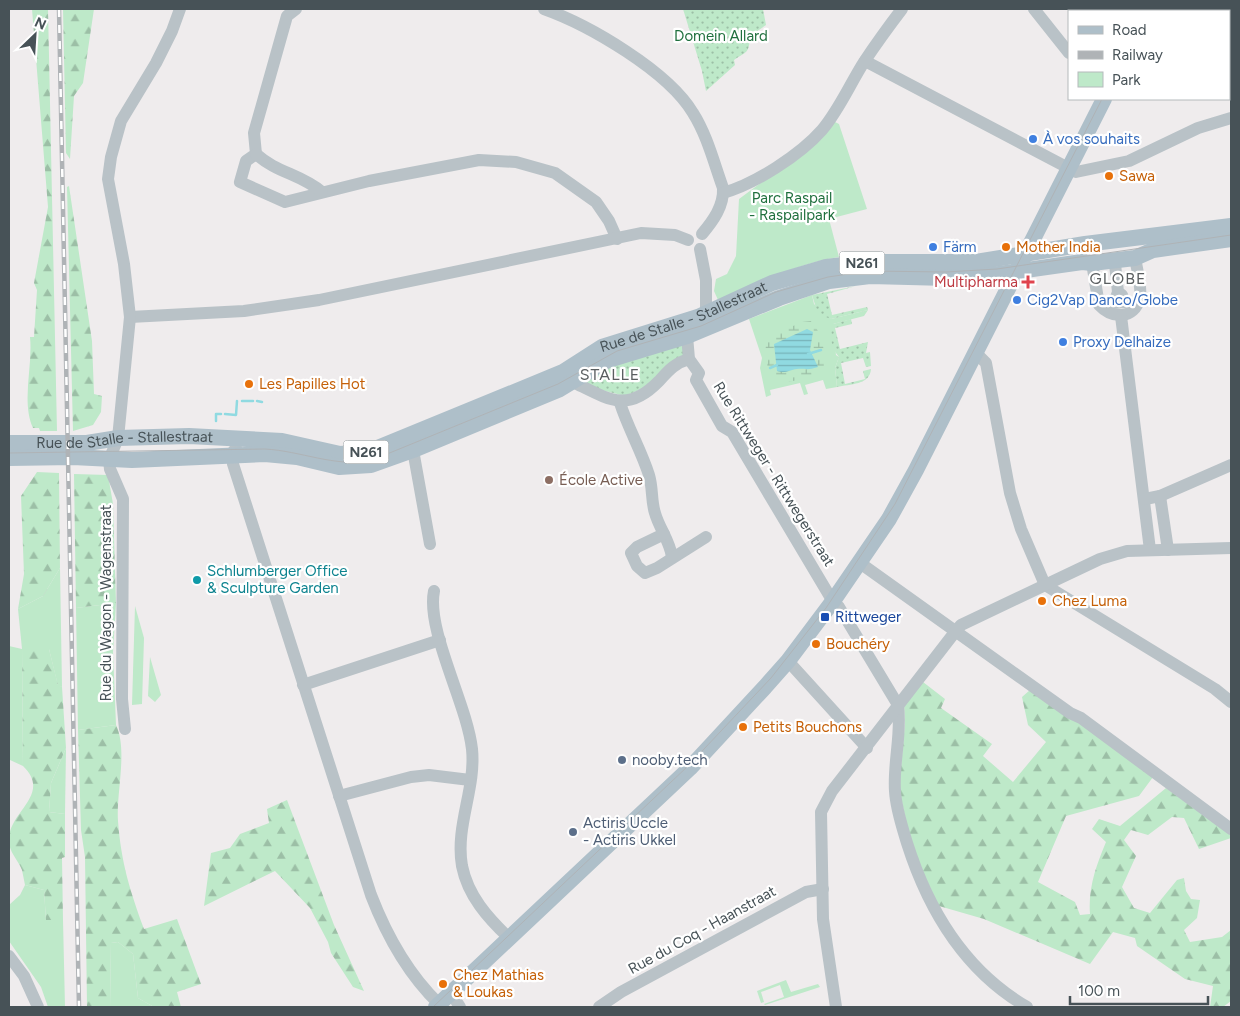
<svg xmlns="http://www.w3.org/2000/svg" width="1240" height="1016" viewBox="0 0 1240 1016" font-family="Figtree,sans-serif">
<defs>
<pattern id="forest-firs" width="22" height="20" patternUnits="userSpaceOnUse" patternTransform="scale(1.25)"><rect width="22" height="20" fill="#bee9c9"/><path d="M5 1l3.5 6h-7zM16 11l3.5 6h-7z" fill="#9cbfa6"/></pattern>
<pattern id="wetland-marsh" width="20" height="14" patternUnits="userSpaceOnUse" patternTransform="scale(1.25)"><rect width="20" height="14" fill="#bee9c9"/><path d="M1 5h8M5 5V1M11 12h8M15 12V8" fill="none" stroke="#9cbfa6"/></pattern>
<pattern id="garden-dots" width="8" height="8" patternUnits="userSpaceOnUse" patternTransform="scale(1.25)"><rect width="8" height="8" fill="#bee9c9"/><path d="M2 2h.1M6 6h.1" fill="none" stroke="#9cbfa6" stroke-width="1.8" stroke-linecap="round"/></pattern>
<pattern id="water-rules" width="6" height="5" patternUnits="userSpaceOnUse" patternTransform="scale(1.25)"><rect width="6" height="5" fill="#90dae1"/><path d="M0 2.5h6" fill="none" stroke="#77b3b9"/></pattern>
</defs>
<rect width="100%" height="100%" fill="#efeced"/>
<!-- green -->
<g fill="#bee9c9">
<path d="M833,121L839,124L867,209L829,219L839,257C796,264 757,283 718,300L714,291L716,279L727,274L736,256L739,199L774,173Z"/>
<polygon points="812,295 814,304 831,319 868,310 864,316 833,324 836,355 839,357 835,368 837,387 826,389 823,380 805,385 808,394 804,395 800,383 770,390 771,395 766,397 760,368 762,358 749,319"/>
<polygon points="60,568 62,687 58,686 49,649 22,649 23,766 10,760 9,761 9,646 22,649 18,609 43,596"/>
<polygon points="116,603 113,652 116,725 78,730 76,608"/>
<polygon points="135,606 144,638 142,704 132,705"/>
<polygon points="150,657 161,695 155,702 148,696"/>
<polygon points="66,748 65,814 49,812 51,783"/>
<polygon points="25,885 44,890 46,920 63,920 65,1007 48,1007 41,987 9,941 9,905 20,895"/>
<polygon points="118,942 133,954 138,998 154,1007 110,1007 111,943"/>
<polygon points="786,980 791,992 818,984 820,987 765,1005 764,1004 784,997 780,985 761,992 764,1002 761,1003 757,991"/>
</g>
<!-- forest -->
<g fill="url(#forest-firs)">
<path d="M32,9H48L57,431H40L39,428H33C21,401 33,367 30,337H34L37,290L34,283L48,207Z"/>
<polygon points="63,9 94,9 83,83 74,96 70,159 66,153"/>
<polygon points="69,186 92,341 94,394 102,396 101,412 93,425 73,431 67,187"/>
<polygon points="37,472 59,473 60,568 43,596 18,609 24,574 21,496"/>
<polygon points="74,474 108,475 113,504 116,603 76,608"/>
<path d="M22,649H49L58,685L62,687L66,748L51,783L49,812L65,814V857L62,858L63,920H46L44,890L25,885C24,880 23,875 22,870C17,858 8,852 9,838C10,811 52,794 23,766Z"/>
<path d="M923,682L945,699L941,708L992,744L983,756L1013,782L1046,742L1028,725L1022,697L1030,690L1082,724L1153,777L1139,796L1066,816L1038,882L1075,902L1080,915L1090,914C1088,888 1096,866 1106,842L1092,829L1099,819L1120,826L1166,788L1231,834V838L1199,849L1184,818L1172,817L1148,835L1131,830L1124,840L1136,856L1122,887L1134,908L1150,913L1177,880L1184,878L1186,891L1191,899L1200,900L1197,918L1184,930L1190,942L1222,937L1231,930V1001L1223,1007H1210L1213,986L1185,979L1137,946L1135,938L1113,932L1090,964L984,919L939,906L913,852L899,789L905,723L904,704Z"/>
<path d="M116,725C128,750 116,793 118,821C121,862 130,891 144,929L177,919L201,984L177,992L181,1007H154L138,998L133,954L118,942L111,943L110,1007H87L85,857L81,830L78,730Z"/>
<polygon points="287,800 334,925 364,991 353,987 331,953 328,942 310,908 275,871 204,906 211,853 230,848 240,834 269,823 267,809"/>
</g>
<!-- wetland -->
<path fill="url(#wetland-marsh)" fill-rule="evenodd" d="M811,321C820,327 830,366 825,375L782,383L772,380C767,369 763,348 768,337L802,322ZM793,337L810,350L817,367C805,371 796,369 784,373L774,355V344Z"/>
<!-- garden -->
<g fill="url(#garden-dots)">
<path d="M683,9H763L766,25L750,36C749,54 747,51 734,60L735,65L706,91L702,71Z"/>
<polygon points="856,286 827,294 832,315 867,307 868,310 831,319 818,314 812,295"/>
<path d="M851,319L852,324L835,328L840,349L868,342L866,353L870,352L871,366L866,367L863,358L841,363L845,384L865,379L863,371L871,369C870,385 850,384 837,387L835,368L839,357C830,346 830,337 833,324Z"/>
<polygon points="680,345 683,347 684,357 646,387 625,396 582,385 610,362"/>
</g>
<!-- water -->
<path fill="url(#water-rules)" d="M807,329L813,332L810,350L818,367C806,371 806,368 797,369C789,370 786,374 777,371L774,344Z"/>
<g fill="none" stroke-linecap="round" stroke-linejoin="round">
<!-- stream -->
<g stroke="#90dae1" stroke-width="2.5">
<polyline points="808,354 821,350"/>
<polyline points="770,368 777,365"/>
<polyline points="242,401 253,401"/>
<polyline points="257,401 262,402"/>
<polyline points="225,414 236,415 237,401"/>
<polyline points="216,421 216,414 221,414"/>
</g>
<!-- minor -->
<g stroke="#b9c2c7" stroke-width="12">
<polyline points="296,9 287,16 254,133 256,154 246,161 240,182 285,202 369,181 479,160 516,162 555,173 596,202 609,221 617,239"/>
<path d="M544,9C589,25 668,71 693,113C707,135 714,163 723,188C724,206 713,221 702,234"/>
<polyline points="1034,9 1069,53"/>
<polyline points="865,61 1076,172 1129,161 1198,128 1231,118"/>
<path d="M256,154C277,173 301,174 322,192"/>
<path d="M723,193C755,184 800,155 822,130C839,110 850,84 864,62C876,44 889,26 902,9"/>
<polyline points="700,249 706,280 706,313"/>
<path d="M1092,263L1099,305C1112,319 1134,320 1140,298C1142,288 1137,269 1135,258"/>
<polyline points="1115,264 1118,292 1114,303 1124,302 1122,295 1118,292"/>
<polyline points="1121,316 1150,550"/>
<polyline points="130,317 244,311 319,300 641,233 675,235 688,240"/>
<path d="M687,336L689,359L699,373L696,380L722,426L732,432L832,600L839,607L898,705C902,734 893,762 895,791C896,809 902,826 907,843C928,909 965,971 1027,1007"/>
<polyline points="976,353 986,363 1010,493 1021,529 1045,585 1215,689 1231,702"/>
<path d="M573,382C608,399 627,414 659,381C669,370 675,363 689,359"/>
<path d="M620,403C628,428 641,450 649,475C653,488 651,501 655,513C659,528 670,541 672,557"/>
<path d="M236,448L232,453L233,464L371,895C386,934 409,975 439,1004"/>
<polyline points="413,450 430,544"/>
<polyline points="1160,496 1168,550"/>
<polyline points="1145,499 1160,496 1231,465"/>
<polyline points="664,534 637,547 631,553 637,566 645,573 657,568 706,537"/>
<polyline points="860,563 1070,713 1081,718 1231,829"/>
<path d="M434,591C426,630 467,704 472,749C476,789 455,826 462,866C468,896 488,918 509,938"/>
<polyline points="788,661 867,748"/>
<polyline points="303,685 440,640"/>
<polyline points="125,729 122,699 123,499 110,469 109,460 118,438 130,317 124,264 108,179 111,157 121,121 156,63 172,31 180,9"/>
<polyline points="339,796 411,777 429,775 470,780"/>
<polyline points="9,956 24,976 38,1007"/>
<polyline points="451,993 460,1007"/>
<polyline points="599,1007 621,992 806,892 823,889"/>
<polyline points="836,1007 823,919 821,812 832,791 955,632 961,625 1100,559 1127,551 1231,548"/>
</g>
<!-- major -->
<g stroke="#aebfc9" stroke-width="16">
<polyline points="1147,11 1149,9"/>
<path id="s1" d="M9,443H87L118,438L189,436L282,441L340,454L368,452L563,372L602,347L698,317L772,283L826,267L868,262H976L1085,244L1231,226"/>
<polyline points="9,458 73,457 132,460 265,454 297,457 339,467 371,465 413,450 560,389 608,360 687,336 779,298 829,281 870,276 947,278 985,276 1082,262 1092,263 1135,258 1153,250 1231,239"/>
<polyline points="436,1007 690,768 765,687 788,661 833,601 889,519 916,470 1104,99"/>
</g>
<!-- tram -->
<g stroke="#afb3b6" stroke-width="1">
<polyline points="1150,11 1151,9"/>
<path d="M9,453L265,449C301,451 334,467 370,461L558,384L617,351L701,326L776,292L828,277L869,271L946,272L997,269L1231,235"/>
<polyline points="433,1007 688,766 771,678 826,608 895,504 1102,99"/>
</g>
<!-- rail casing -->
<g stroke="#afb3b6" stroke-width="4.5">
<polyline id="rail" points="59,9 79,1007"/>
</g>
<!-- rail -->
<use href="#rail" stroke="#fff" stroke-width="2.5" stroke-dasharray="8" stroke-linecap="butt"/>
</g>
<!-- markers -->
<g fill="#3f7fe0" stroke="#fff" stroke-width="2">
<circle cx="1033" cy="139" r="5"/>
<circle cx="933" cy="247" r="5"/>
<circle cx="1017" cy="300" r="5"/>
<circle cx="1063" cy="342" r="5"/>
</g>
<g fill="#e8710a" stroke="#fff" stroke-width="2">
<circle cx="1109" cy="176" r="5"/>
<circle cx="1006" cy="247" r="5"/>
<circle cx="249" cy="384" r="5"/>
<circle cx="1042" cy="601" r="5"/>
<circle cx="816" cy="644" r="5"/>
<circle cx="743" cy="727" r="5"/>
<circle cx="443" cy="984" r="5"/>
</g>
<path fill="#e0444e" stroke="#fff" stroke-width="2" d="M1025.5 274.5h5v5h5v5h-5v5h-5v-5h-5v-5h5z"/>
<circle fill="#8d6e63" stroke="#fff" stroke-width="2" cx="549" cy="480" r="5"/>
<circle fill="#0f9aa8" stroke="#fff" stroke-width="2" cx="197" cy="580" r="5"/>
<rect fill="#1a4fb4" stroke="#fff" stroke-width="2" x="820" y="612" width="10" height="10" rx="2.5"/>
<g fill="#5c6f8a" stroke="#fff" stroke-width="2">
<circle cx="622" cy="760" r="5"/>
<circle cx="573" cy="832" r="5"/>
</g>
<g text-anchor="middle" dominant-baseline="central" stroke-width="4.5" stroke-linejoin="round" paint-order="stroke">
<!-- shield labels -->
<g fill="#fff" stroke="#7e8689" stroke-width="1">
<rect x="839.5" y="251.5" width="45" height="23" rx="4"/>
<rect x="343.5" y="440.5" width="45" height="23" rx="4"/>
</g>
<g font-size="14" font-weight="bold" fill="#475257">
<text x="862" y="263">N261</text>
<text x="366" y="452">N261</text>
</g>
<!-- park labels -->
<g font-size="15" fill="#20703e" stroke="#fff">
<text x="721" y="36">Domein Allard</text>
<text x="792" y="198">Parc Raspail<tspan x="792" dy="17">- Raspailpark</tspan></text>
</g>
<!-- shop labels -->
<g font-size="15" fill="#366cbe" stroke="#fff" text-anchor="start">
<text x="1043" y="139">À vos souhaits</text>
<text x="943" y="247">Färm</text>
<text x="1027" y="300">Cig2Vap Danco/Globe</text>
<text x="1073" y="342">Proxy Delhaize</text>
</g>
<!-- food labels -->
<g font-size="15" fill="#c56008" stroke="#fff" text-anchor="start">
<text x="1119" y="176">Sawa</text>
<text x="1016" y="247">Mother India</text>
<text x="259" y="384">Les Papilles Hot</text>
<text x="1052" y="601">Chez Luma</text>
<text x="826" y="644">Bouchéry</text>
<text x="753" y="727">Petits Bouchons</text>
<text x="453" y="975">Chez Mathias<tspan x="453" dy="17">&amp; Loukas</tspan></text>
</g>
<!-- health labels -->
<g font-size="15" fill="#be3a42" stroke="#fff" text-anchor="end">
<text x="1018" y="282">Multipharma</text>
</g>
<!-- street labels -->
<g font-size="15" fill="#475257" stroke="#fff">
<text stroke="none"><textPath href="#s1" startOffset="705">Rue de Stalle - Stallestraat</textPath></text>
<text stroke="none"><textPath href="#s1" startOffset="116">Rue de Stalle - Stallestraat</textPath></text>
<text transform="translate(774 474) rotate(58)">Rue Rittweger - Rittwegerstraat</text>
<text transform="translate(106 603) rotate(-90)">Rue du Wagon - Wagenstraat</text>
<text transform="translate(702 930) rotate(-29)">Rue du Coq - Haanstraat</text>
</g>
<!-- education labels -->
<g font-size="15" fill="#785e54" stroke="#fff" text-anchor="start">
<text x="559" y="480">École Active</text>
</g>
<!-- culture labels -->
<g font-size="15" fill="#0d838f" stroke="#fff" text-anchor="start">
<text x="207" y="571">Schlumberger Office<tspan x="207" dy="17">&amp; Sculpture Garden</tspan></text>
</g>
<!-- transit labels -->
<g font-size="15" fill="#164399" stroke="#fff" text-anchor="start">
<text x="835" y="617">Rittweger</text>
</g>
<!-- service labels -->
<g font-size="15" fill="#4e5e75" stroke="#fff" text-anchor="start">
<text x="632" y="760">nooby.tech</text>
<text x="583" y="823">Actiris Uccle<tspan x="583" dy="17">- Actiris Ukkel</tspan></text>
</g>
<!-- neighbourhood labels -->
<g font-size="16" letter-spacing="1" fill="#5a5e60" stroke="#fff">
<text x="1118" y="278">GLOBE</text>
<text x="610" y="374">STALLE</text>
</g>
</g>
<!-- border -->
<rect width="1240" height="1016" fill="none" stroke="#475257" stroke-width="20"/>
<!-- legend -->
<rect x="1068" y="10" width="162" height="90" fill="#ffffff" stroke="#b5babc"/>
<rect x="1078" y="26" width="25" height="8" fill="#aebfc9" stroke="#b5babc"/>
<text x="1112" y="35" font-size="15" fill="#475257">Road</text>
<rect x="1078" y="51" width="25" height="8" fill="#afb3b6" stroke="#b5babc"/>
<text x="1112" y="60" font-size="15" fill="#475257">Railway</text>
<rect x="1078" y="72" width="25" height="15" fill="#bee9c9" stroke="#b5babc"/>
<text x="1112" y="85" font-size="15" fill="#475257">Park</text>
<!-- north arrow -->
<g transform="translate(35 35) rotate(25)" stroke="#ffffff" stroke-width="4" paint-order="stroke">
<path d="M0-4L9 19L0 12L-9 19Z" fill="#475257"/>
<text y="-8" font-size="14" font-weight="bold" text-anchor="middle" fill="#475257">N</text>
</g>
<!-- scale -->
<path d="M1070 996v8h138v-8" fill="none" stroke="#475257" stroke-width="2.5"/>
<text x="1078" y="996" font-size="15" fill="#475257" stroke="#ffffff" stroke-width="4" paint-order="stroke">100 m</text>
</svg>
